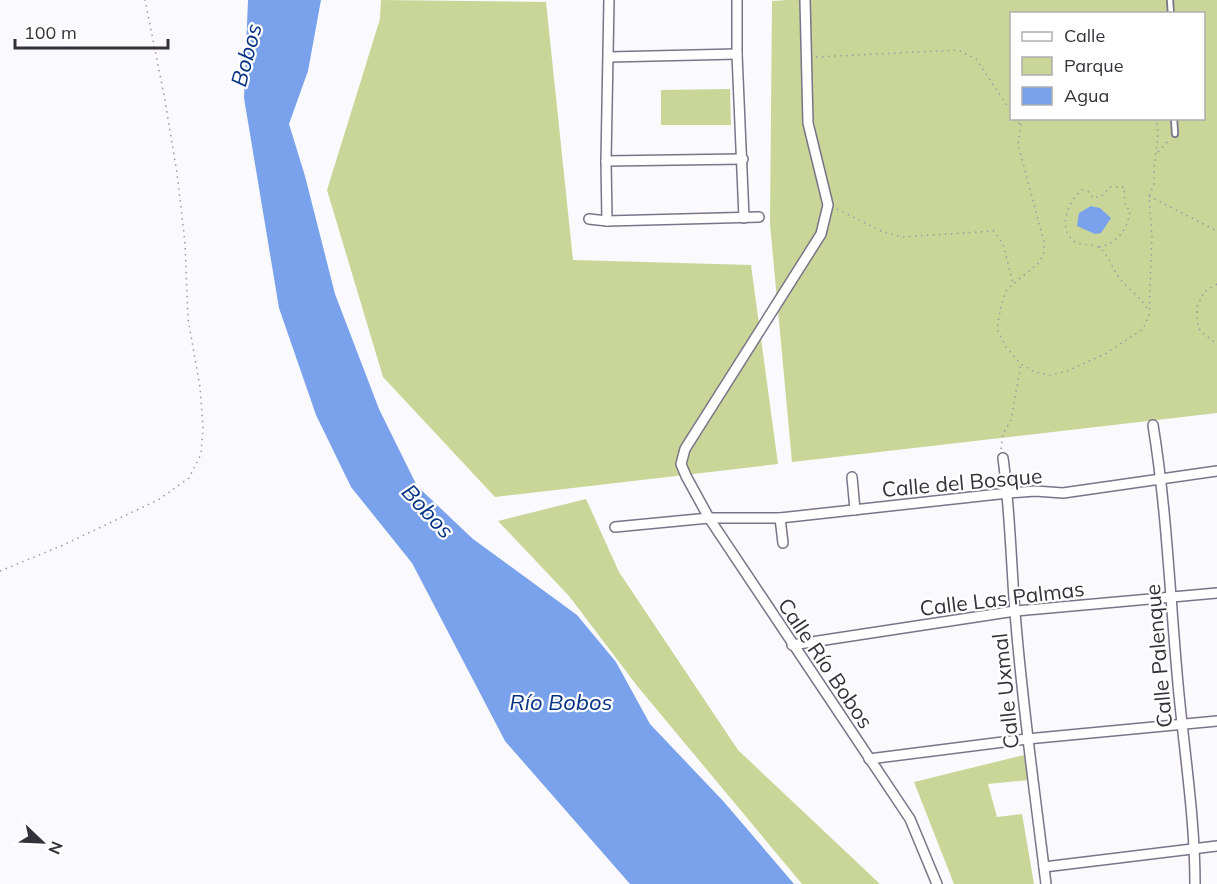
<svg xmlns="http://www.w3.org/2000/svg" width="1217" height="884" viewBox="0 0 1217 884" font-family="Mulish,sans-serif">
<rect width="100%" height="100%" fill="#faf9fd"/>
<!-- green -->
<g fill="#c9d697" fill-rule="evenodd">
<polygon points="381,0 546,2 573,260 751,265 778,464 495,497 383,377 327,190 380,19"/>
<path d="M788,0H1217V413L792,462L770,224L772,1ZM1012,14H1204V118H1012Z"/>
<polygon points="730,89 731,125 661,125 661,90"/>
<polygon points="586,499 619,572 738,750 880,884 802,884 638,687 569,596 498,521"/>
<polygon points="1024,755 1029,780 988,784 997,817 1022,814 1034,884 954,884 914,782"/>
</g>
<!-- water -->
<g fill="#7aa2ec">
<polygon points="248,0 321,0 308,71 289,124 305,176 335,294 379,409 417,486 473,539 577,615 616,662 650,724 724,802 794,884 630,884 505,741 412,563 351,487 316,415 279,308 244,98"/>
<polygon points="1091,206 1100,208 1111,218 1101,233 1095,234 1077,226 1079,213"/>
</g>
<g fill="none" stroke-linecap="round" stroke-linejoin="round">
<!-- lane casing -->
<g stroke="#7b7388" stroke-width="8">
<g id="lane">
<polyline points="1170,0 1171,14"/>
<polyline points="1174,118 1175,134"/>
</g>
</g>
<!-- street casing -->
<g stroke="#7b7388" stroke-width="12">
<g id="street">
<polyline points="737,0 737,54 744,218"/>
<polyline points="805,0 808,123 828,205 821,234 685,449 681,464 686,476 709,518 910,819 937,884"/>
<polyline points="609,57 737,54"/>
<polyline points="606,161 743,159"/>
<polyline points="589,219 607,221 759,217"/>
<polyline points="607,221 606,161 609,0"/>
<path d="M1153,425C1167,511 1170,598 1178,684C1184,751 1195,817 1195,884"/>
<path d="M1003,458C1010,509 1011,561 1015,612C1022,703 1035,793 1046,884"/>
<polyline points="852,477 855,510"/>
<polyline points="780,518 783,543"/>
<polyline points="615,527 709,518 780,518 1008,493 1035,491 1063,493 1217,471"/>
<polyline points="792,645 1015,611 1217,593"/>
<polyline points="869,759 1027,739 1217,721"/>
<polyline points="1044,867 1217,846"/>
</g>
</g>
<!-- path -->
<g stroke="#9d9aa1" stroke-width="1.5" stroke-dasharray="1.5 4.5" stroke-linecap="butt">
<polyline points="816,57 958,50 976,59 1012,113"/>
<polyline points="1015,118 1021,127"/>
<polyline points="1022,118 1018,144 1044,242 1044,252 1040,262 1007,289 1001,306 997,329 1006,347 1021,364 1035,372 1050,375 1067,371 1105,354 1143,329 1149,315 1152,237 1149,196 1154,184 1154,169 1158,134 1156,118"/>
<polyline points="1158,152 1169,140"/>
<polyline points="1149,196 1217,231"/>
<polyline points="837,209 881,231 901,237 994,231 1003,244 1013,283"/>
<path d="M1099,247C1118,244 1128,228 1130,210L1125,206L1124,187H1110L1102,196L1093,198L1089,192L1082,190C1069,200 1056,229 1075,242C1082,246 1094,243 1101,249C1110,257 1113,271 1121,280C1129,290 1144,300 1148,311"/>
<polyline points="1217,284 1204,292 1197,307 1197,321 1200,331 1217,344"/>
<polyline points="1001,449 1003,434 1011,420 1021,364"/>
<polyline points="0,571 61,546 158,500 189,478 201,454 203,427 200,387 188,319 185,243 177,173 164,95 145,0"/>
</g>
<!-- lane -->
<use href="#lane" stroke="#fff" stroke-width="4.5"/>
<!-- street -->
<use href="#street" stroke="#fff" stroke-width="9"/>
</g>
<g text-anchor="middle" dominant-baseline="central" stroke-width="4.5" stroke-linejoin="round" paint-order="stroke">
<!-- street labels -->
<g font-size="21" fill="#35313a" stroke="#fff">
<text transform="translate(962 482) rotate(-5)">Calle del Bosque</text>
<text transform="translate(1002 598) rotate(-7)">Calle Las Palmas</text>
<text transform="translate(1158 656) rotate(-95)">Calle Palenque</text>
<text transform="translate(826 663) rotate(56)">Calle Río Bobos</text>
<text transform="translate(1005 691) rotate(-96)">Calle Uxmal</text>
</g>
<!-- water labels -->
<g font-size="22" font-style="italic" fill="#053184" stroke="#fff">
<text transform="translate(246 55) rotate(-75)">Bobos</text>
<text transform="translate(428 511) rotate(47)">Bobos</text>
<text x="561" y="702">Río Bobos</text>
</g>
</g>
<!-- legend -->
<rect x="1010" y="12" width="195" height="108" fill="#ffffff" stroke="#aeadb0" stroke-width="1.5"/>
<rect x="1022" y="32" width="30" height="9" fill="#ffffff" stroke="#aeadb0" stroke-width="1.5"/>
<text x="1064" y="42" font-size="18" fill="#35313a">Calle</text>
<rect x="1022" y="57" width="30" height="18" fill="#c9d697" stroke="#aeadb0" stroke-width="1.5"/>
<text x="1064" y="72" font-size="18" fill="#35313a">Parque</text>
<rect x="1022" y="87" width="30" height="18" fill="#7aa2ec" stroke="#aeadb0" stroke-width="1.5"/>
<text x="1064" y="102" font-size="18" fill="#35313a">Agua</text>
<!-- north arrow -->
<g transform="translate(42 842) rotate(113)" stroke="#ffffff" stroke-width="4.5" paint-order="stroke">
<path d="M0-4.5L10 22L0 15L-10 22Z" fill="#35313a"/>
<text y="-9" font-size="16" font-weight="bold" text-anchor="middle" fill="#35313a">N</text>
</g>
<!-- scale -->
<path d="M15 39v9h153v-9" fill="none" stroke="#35313a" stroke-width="3"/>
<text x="24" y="39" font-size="18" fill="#35313a" stroke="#ffffff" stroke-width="4.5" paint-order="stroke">100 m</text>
</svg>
